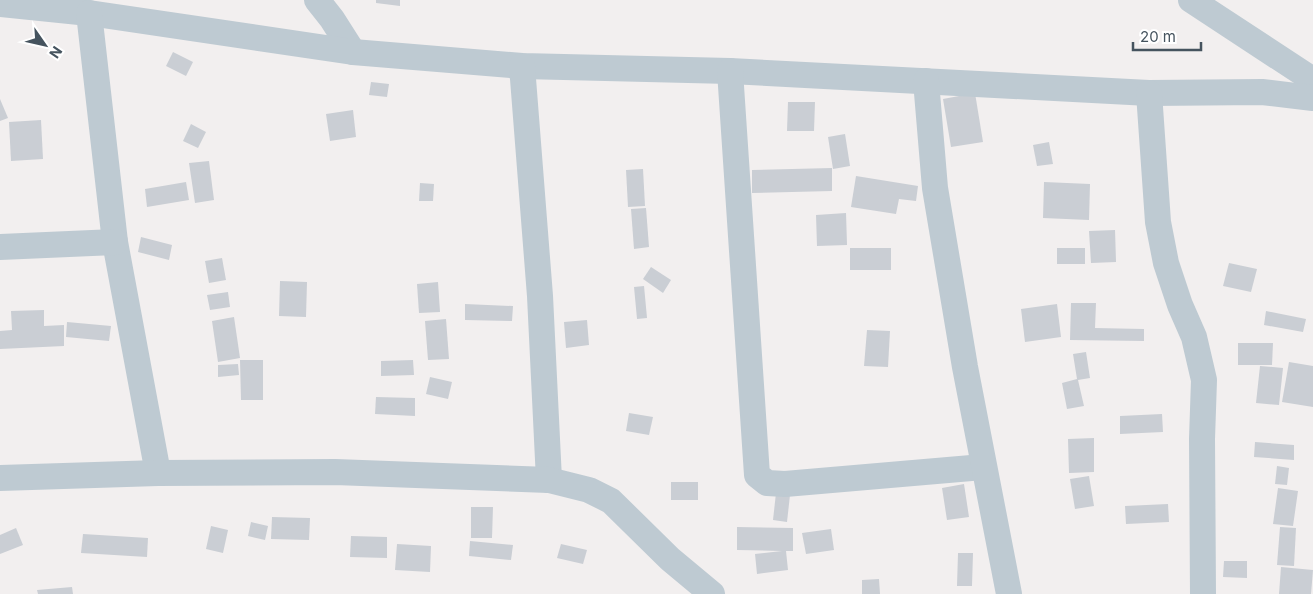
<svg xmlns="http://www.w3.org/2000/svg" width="1313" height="594" viewBox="0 0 1313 594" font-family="Inter,sans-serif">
<rect width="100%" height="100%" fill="#f2efef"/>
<!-- building -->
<g fill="#caced4">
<polygon points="376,0 400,0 400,6 376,3"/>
<polygon points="173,52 193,62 186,76 166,66"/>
<polygon points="371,82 389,84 387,97 369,95"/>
<polygon points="975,93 983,142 951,147 943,99"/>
<polygon points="0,99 8,118 0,121"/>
<polygon points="788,102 815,102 814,131 787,131"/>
<polygon points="353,110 356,137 330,141 326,114"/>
<polygon points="41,120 43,159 11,161 9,122"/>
<polygon points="191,124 206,132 198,148 183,141"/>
<polygon points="845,134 850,166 833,169 828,137"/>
<polygon points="1049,142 1053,164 1037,166 1033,145"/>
<polygon points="209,161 214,200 195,203 189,163"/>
<polygon points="832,168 832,191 752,193 752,170"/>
<polygon points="643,169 645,206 628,207 626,170"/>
<polygon points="856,176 918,186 916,201 899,199 896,214 851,207"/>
<polygon points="186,182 189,200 147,207 145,189"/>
<polygon points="1044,182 1090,184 1089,220 1043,218"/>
<polygon points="420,183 434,184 433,201 419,201"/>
<polygon points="646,208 649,247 634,249 631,209"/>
<polygon points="846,213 847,245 817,246 816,215"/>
<polygon points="1115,230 1116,262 1091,263 1089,231"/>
<polygon points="141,237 172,245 169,260 138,252"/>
<rect x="850" y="248" width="41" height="22"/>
<rect x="1057" y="248" width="28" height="16"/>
<polygon points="222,258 226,280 209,283 205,261"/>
<polygon points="1229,263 1257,269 1251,292 1223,286"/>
<polygon points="651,267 671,280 663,293 643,279"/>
<polygon points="280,281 307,282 306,317 279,316"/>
<polygon points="438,282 440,312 419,313 417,284"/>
<polygon points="644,286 647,318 637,319 634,287"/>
<polygon points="228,292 230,307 210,310 207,295"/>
<polygon points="1071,303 1096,303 1095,328 1144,329 1144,341 1070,340"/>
<polygon points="465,304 513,306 512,321 465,320"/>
<polygon points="1057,304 1061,337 1025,342 1021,309"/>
<polygon points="44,310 44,326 64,325 64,346 0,349 0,331 12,330 11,311"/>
<polygon points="1266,311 1306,319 1303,332 1264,325"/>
<polygon points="234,317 240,358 218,362 212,321"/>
<polygon points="446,319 449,359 428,360 425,321"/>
<polygon points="587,320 589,345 566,348 564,322"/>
<polygon points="67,322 111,326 109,341 66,337"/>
<polygon points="867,330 890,331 888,367 864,366"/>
<polygon points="1238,343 1273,343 1272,365 1238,365"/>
<polygon points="1086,352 1090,378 1078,380 1084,406 1067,409 1062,383 1077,379 1073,354"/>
<polygon points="240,360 263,360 263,400 241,400"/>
<polygon points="413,360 414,375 381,376 381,361"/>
<polygon points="1289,362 1313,366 1313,407 1282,402"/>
<polygon points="238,364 239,375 218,377 218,365"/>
<polygon points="1260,366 1283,368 1279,405 1256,403"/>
<polygon points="430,377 452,382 448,399 426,394"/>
<polygon points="376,397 415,398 415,416 375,414"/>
<polygon points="629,413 653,417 649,435 626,431"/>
<polygon points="1162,414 1163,432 1120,434 1120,416"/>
<polygon points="1094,438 1094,472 1069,473 1068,439"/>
<polygon points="1255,442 1294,445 1294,460 1254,457"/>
<polygon points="1277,466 1289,468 1287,485 1275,484"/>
<polygon points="1089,476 1094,506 1075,509 1070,479"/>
<rect x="671" y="482" width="27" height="18"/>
<polygon points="964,484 969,517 947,520 942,488"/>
<polygon points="1278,488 1298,491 1293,526 1273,524"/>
<polygon points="776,493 790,495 787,522 773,520"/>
<polygon points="1168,504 1169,522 1126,524 1125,506"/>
<polygon points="471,507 493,507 492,538 471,538"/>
<polygon points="272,517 310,518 309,540 271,539"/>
<polygon points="251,522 268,526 265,540 248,536"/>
<polygon points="211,526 228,530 223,553 206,549"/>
<polygon points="737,527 793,528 793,551 786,551 788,570 757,574 755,554 782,551 737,550"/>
<polygon points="1280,527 1296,528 1294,566 1277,565"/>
<polygon points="16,528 23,545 0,554 0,535"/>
<polygon points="831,529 834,550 806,554 802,533"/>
<polygon points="83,534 148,538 147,557 81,553"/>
<polygon points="351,536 387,537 387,558 350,557"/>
<polygon points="470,541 513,545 511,560 469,556"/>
<polygon points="397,544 431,546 430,572 395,570"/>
<polygon points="561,544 587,550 583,564 557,558"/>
<polygon points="958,553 973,553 972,586 957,586"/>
<polygon points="1224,561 1247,561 1247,578 1223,577"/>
<polygon points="1281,567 1313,570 1311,594 1279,594"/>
<polygon points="879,579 880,594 862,594 862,580"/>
<polygon points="72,587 73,594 38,594 37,590"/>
</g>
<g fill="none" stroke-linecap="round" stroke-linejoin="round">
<!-- minor -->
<g stroke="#becad2" stroke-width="26">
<polyline points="317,0 332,19 353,52"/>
<polyline points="1191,0 1313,80"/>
<polyline points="0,4 89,13 353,52 522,66 730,71 1149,93 1262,92 1313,98"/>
<polyline points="89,13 115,242 158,473"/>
<polyline points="522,66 540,296 549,480"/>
<polyline points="730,71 757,475 767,483 785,484 983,467"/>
<polyline points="926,81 935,188 965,367 1009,594"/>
<polyline points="1149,93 1158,222 1166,263 1180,305 1194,337 1204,380 1202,439 1203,594"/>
<polyline points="0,247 115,242"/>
<polyline points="0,478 158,473 335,472 549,480 589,490 611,501 670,559 712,594"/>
</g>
</g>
<!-- north arrow -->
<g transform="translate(45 45) rotate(124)" stroke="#ffffff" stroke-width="4" paint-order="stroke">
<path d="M0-4L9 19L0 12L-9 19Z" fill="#45535e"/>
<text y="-8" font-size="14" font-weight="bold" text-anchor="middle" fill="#45535e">N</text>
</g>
<!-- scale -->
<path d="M1133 42v8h68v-8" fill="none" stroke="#45535e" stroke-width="2.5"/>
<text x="1140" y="42" font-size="15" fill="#45535e" stroke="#ffffff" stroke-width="4" paint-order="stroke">20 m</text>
</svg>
